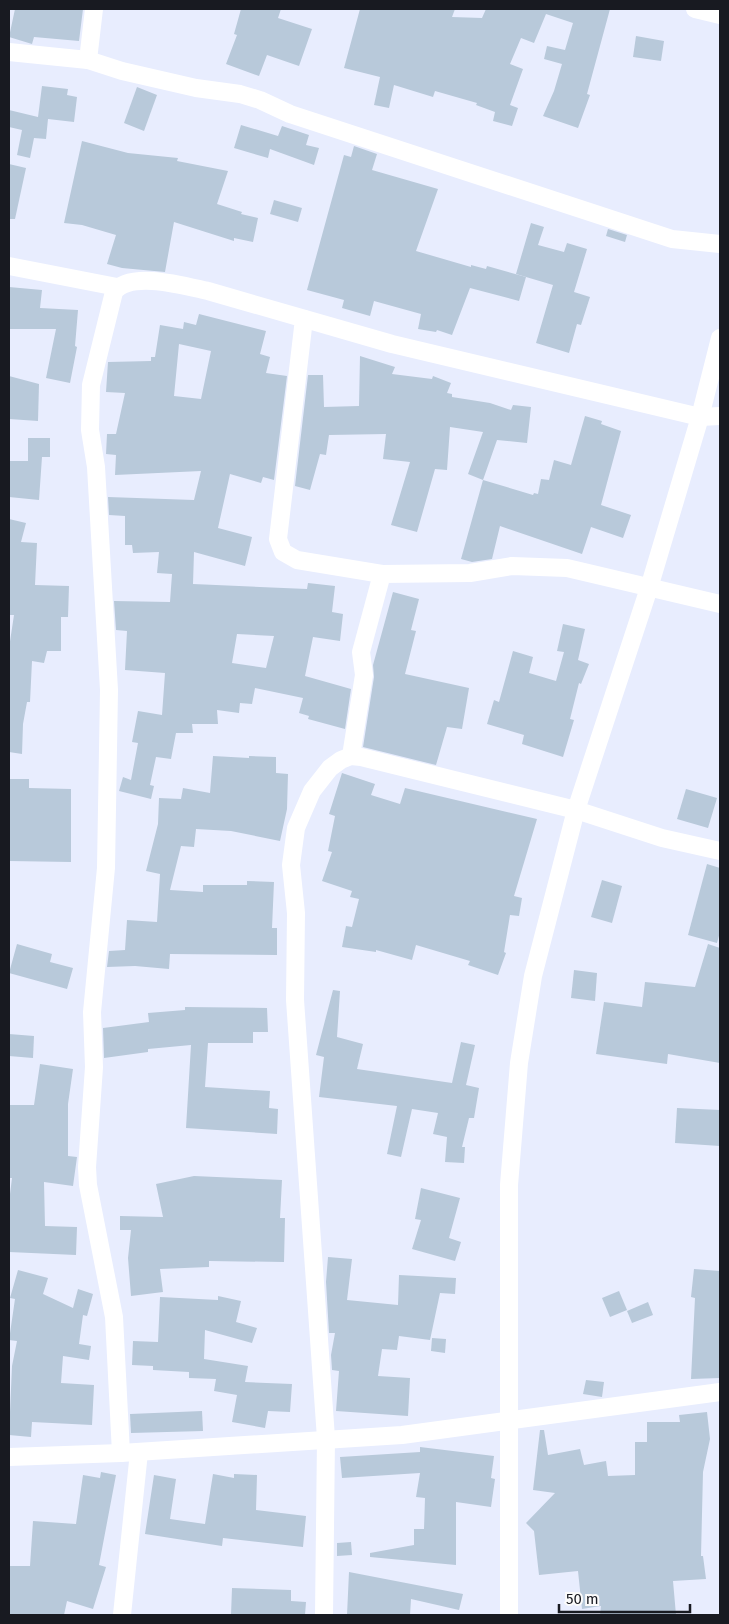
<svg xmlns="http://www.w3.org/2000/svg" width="729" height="1624" viewBox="0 0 729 1624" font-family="'Fira Sans',sans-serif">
<rect width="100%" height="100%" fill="#e8edfe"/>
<!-- building -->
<g fill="#b8c9da" fill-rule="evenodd">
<polygon points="15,9 83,9 79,41 34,37 32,44 9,37"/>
<polygon points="241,9 281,9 278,18 312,29 299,66 267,55 259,76 226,64 237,35 234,34"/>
<polygon points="360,9 455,9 452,17 482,18 486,9 610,9 587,94 590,95 578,128 543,116 554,91 562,64 544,59 547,46 565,50 573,23 546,14 534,43 521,38 510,64 523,69 510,105 518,108 512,126 493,121 495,112 476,105 477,103 435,91 433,97 394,85 389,108 374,105 380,77 344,68"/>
<polygon points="636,36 664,41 661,61 633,57"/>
<polygon points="42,86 68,89 67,95 77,97 74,122 48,119 46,139 34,138 30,158 17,155 22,130 9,127 9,110 38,117"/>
<polygon points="137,87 157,95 144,131 124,123"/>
<polygon points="241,125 278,136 282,126 309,135 306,145 319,148 314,165 270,149 268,158 234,148"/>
<polygon points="82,141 128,153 178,158 177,161 228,171 217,204 242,212 241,214 258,218 253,242 234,238 234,241 174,222 165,272 122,268 107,264 116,235 82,225 64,223"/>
<polygon points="354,146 377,154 372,170 438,189 416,251 471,267 471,265 486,269 487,266 526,277 519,301 470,288 452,335 437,330 436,332 418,329 421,314 374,301 370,316 342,308 344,300 307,290 344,155 351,157"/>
<polygon points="9,164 26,168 15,219 9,219"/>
<polygon points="274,200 302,208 298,222 270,214"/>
<polygon points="531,223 544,227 538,245 564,252 567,243 587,249 574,292 590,297 581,325 577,324 569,353 536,343 553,285 516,274"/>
<polygon points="608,229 627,235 625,242 606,236"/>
<polygon points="9,287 42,290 40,308 78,310 75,346 77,347 70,383 46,378 56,329 9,329"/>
<path d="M199,314L266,331L260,354L270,357L266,373L287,376L274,480L263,477L261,483L230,474L218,528L252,537L245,566L194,552L193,584L307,589L308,583L335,586L332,612L343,614L340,641L313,637L305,676L351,689L345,729L308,719L309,716L299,713L303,698L255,688L252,704L240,703L239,713L217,710L218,724H192L193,733H176L171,759L156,757L150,785L154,786L151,799L119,791L123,777L131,780L138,743L132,742L138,711L162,715L165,673L125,670L127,631L116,630L114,601L170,602L172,574L157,573L159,552L133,553L132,545H125V516L109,515L108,497L194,500L201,471L115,475L116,455L106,454L107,434H116L125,393L106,392L108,362L151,361V357H155L160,325L183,329L184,322L196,325ZM179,344L211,351L201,399L174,396ZM237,634L274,636L266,668L232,663Z"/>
<polygon points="360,356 395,367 392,374 432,379 433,376 451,383 447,393 452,394 452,397 490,403 511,410 513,405 531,407 527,443 497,440 483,480 468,474 483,432 450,427 447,470 435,469 417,532 391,525 410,462 383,459 386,434 329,435 326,455 320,454 310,490 295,486 308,375 323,375 324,407 359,406"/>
<polygon points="9,376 39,384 38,421 9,419"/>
<polygon points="585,416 602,421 601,424 621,431 601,505 631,515 623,538 591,527 582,554 500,526 492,559 472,562 461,559 483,480 533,495 534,493 538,494 541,479 549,480 554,460 571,465"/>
<polygon points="28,438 50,438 50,457 42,457 39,500 9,497 9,461 28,461"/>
<polygon points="9,519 26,523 21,542 37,543 35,585 69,586 68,617 61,617 61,651 47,651 44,663 32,661 30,702 27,702 23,724 22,754 9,752 9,648 14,615 9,615"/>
<polygon points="393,592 419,599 411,630 416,631 405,674 469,688 462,729 447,727 436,765 363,747 374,677 373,665"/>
<polygon points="563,624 585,629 578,660 589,664 581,684 579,683 570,719 574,720 563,757 522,744 524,735 487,724 494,700 499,702 513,651 533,657 529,673 556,681 564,652 557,651"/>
<polygon points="213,756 249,758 249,756 276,757 276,773 288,774 287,809 280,841 231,831 196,829 194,847 181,846 170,890 203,892 203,885 247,885 247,881 274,882 272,928 277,928 277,955 170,954 169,969 135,966 107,967 109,951 125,950 127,920 157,922 160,874 146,871 158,824 159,798 181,799 183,788 210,793"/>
<polygon points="342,773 375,784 371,795 400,804 405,788 537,819 514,896 522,898 519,916 510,915 504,952 506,953 498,975 468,965 470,961 416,945 412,960 376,950 376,952 342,947 346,926 352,927 359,899 350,897 352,891 322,881 332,852 328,851 335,816 329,814"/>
<polygon points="9,779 29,779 29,788 71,789 71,862 9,861"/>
<polygon points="686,789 717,798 708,828 677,819"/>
<polygon points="707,864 720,868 720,932 717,943 688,935"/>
<polygon points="602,880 622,886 612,923 591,917"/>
<polygon points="17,944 52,954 50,962 73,968 67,989 9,973"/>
<polygon points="708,944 720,948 720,1063 668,1054 667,1064 596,1054 604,1002 642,1007 645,982 695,987"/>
<polygon points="574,970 597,973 595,1001 571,998"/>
<polygon points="333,990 340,991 337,1037 363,1044 357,1069 452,1083 461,1042 475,1045 466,1085 479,1088 474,1118 469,1118 462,1147 465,1147 464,1163 445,1162 447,1137 433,1134 438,1113 412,1109 401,1157 387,1154 397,1106 319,1097 324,1057 316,1055"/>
<polygon points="185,1007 267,1008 268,1032 253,1032 253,1043 208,1043 205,1087 270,1091 269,1108 278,1109 277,1134 186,1128 191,1045 148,1049 148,1052 104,1058 103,1028 149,1022 148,1013 185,1010"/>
<polygon points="9,1034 34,1036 33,1058 9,1056"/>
<polygon points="40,1064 73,1069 68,1104 68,1156 77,1157 73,1186 44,1182 45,1226 77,1227 76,1255 9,1252 9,1202 12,1178 9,1178 9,1105 34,1105"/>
<polygon points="677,1108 720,1110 720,1146 675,1143"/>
<polygon points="194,1176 282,1180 280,1218 285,1218 284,1262 209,1261 209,1267 160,1269 163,1292 131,1296 128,1258 131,1230 120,1230 120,1216 163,1217 156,1184"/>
<polygon points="421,1188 460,1198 449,1238 461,1242 455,1261 412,1249 421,1220 415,1219"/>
<polygon points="328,1257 352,1259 347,1300 398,1305 399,1275 456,1278 455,1294 440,1293 430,1340 399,1336 397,1350 382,1349 378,1376 410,1378 408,1416 336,1411 339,1371 332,1370 331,1355 335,1333 329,1333 326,1282"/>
<polygon points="694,1269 720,1271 720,1378 691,1379 695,1298 691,1297"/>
<polygon points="18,1270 48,1278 43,1294 73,1308 78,1289 93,1294 87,1316 83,1315 79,1344 91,1346 89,1360 63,1356 61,1383 94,1385 92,1425 32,1422 31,1437 9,1435 12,1366 17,1341 9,1340 15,1299 10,1298"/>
<polygon points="619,1291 627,1310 610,1317 602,1298"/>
<polygon points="218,1296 241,1301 236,1322 257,1328 252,1343 205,1330 204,1359 248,1366 245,1382 292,1384 290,1412 268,1411 265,1428 232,1422 237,1395 214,1391 216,1379 189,1378 189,1372 153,1370 153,1366 132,1365 133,1341 158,1342 160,1297 218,1300"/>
<polygon points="648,1302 653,1315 632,1323 627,1311"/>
<polygon points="432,1338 446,1339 445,1353 431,1351"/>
<polygon points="586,1380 604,1382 602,1397 583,1394"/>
<polygon points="202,1411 203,1431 131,1433 130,1414"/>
<polygon points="707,1412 710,1439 703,1472 701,1556 703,1556 706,1579 673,1581 676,1615 600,1615 601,1606 582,1609 578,1571 539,1575 534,1531 526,1523 555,1493 533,1490 540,1430 544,1430 548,1455 580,1449 584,1465 606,1461 608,1476 635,1475 635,1442 647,1442 647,1422 680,1422 679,1415"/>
<polygon points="420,1447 494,1456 491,1478 495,1479 491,1507 456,1502 456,1565 370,1557 370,1553 414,1545 414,1529 424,1529 425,1498 416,1497 420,1473 342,1478 340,1457 420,1452"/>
<polygon points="101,1472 116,1475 99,1565 106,1567 93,1609 67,1601 64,1615 9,1615 9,1566 30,1566 33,1521 76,1524 83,1475 100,1478"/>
<polygon points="213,1474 234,1478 234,1474 257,1475 256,1510 306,1516 303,1547 223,1538 222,1546 145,1534 154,1475 176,1479 170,1519 205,1524"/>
<polygon points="351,1542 352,1555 337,1556 337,1543"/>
<polygon points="349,1572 463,1594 459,1610 411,1599 410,1615 347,1615"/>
<polygon points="232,1588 291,1590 291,1601 306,1602 305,1615 231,1615"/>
</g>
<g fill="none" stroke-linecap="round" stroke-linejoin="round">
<!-- minor -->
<g stroke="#fff" stroke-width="18">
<polyline points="695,9 720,15"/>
<polyline points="9,52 88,60 122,71 196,88 240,94 260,100 290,114 672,239 720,244"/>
<polyline points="88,60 94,9"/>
<polyline points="9,266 117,287"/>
<polyline points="304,319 278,539 283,552 297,560 382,574 470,573 512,566 567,568 720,604"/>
<polyline points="351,756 364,675 361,652 382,574"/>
<path d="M121,1453L114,1317L88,1185L87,1167L94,1067L92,1012L106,868L109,690L96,467L90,430L91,385L114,292C130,270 185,286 208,291L392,344L700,417L720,416"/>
<polyline points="9,1457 121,1453 402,1435 720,1392"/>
<polyline points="122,1615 139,1452"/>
<polyline points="324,1615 326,1438 295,1000 296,913 291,865 296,828 312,791 330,768 341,760 351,756 361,757 576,810 662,838 720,851"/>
<polyline points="509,1615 509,1185 519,1063 533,976 576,810 649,588 700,417 720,338"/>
</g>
</g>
<!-- border -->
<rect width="729" height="1624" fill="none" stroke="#181a21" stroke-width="20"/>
<!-- scale -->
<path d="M559 1604v8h131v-8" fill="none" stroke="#181a21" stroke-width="2.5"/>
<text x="566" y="1604" font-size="15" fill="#181a21" stroke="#fbfbfb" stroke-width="4" paint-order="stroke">50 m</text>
</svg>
